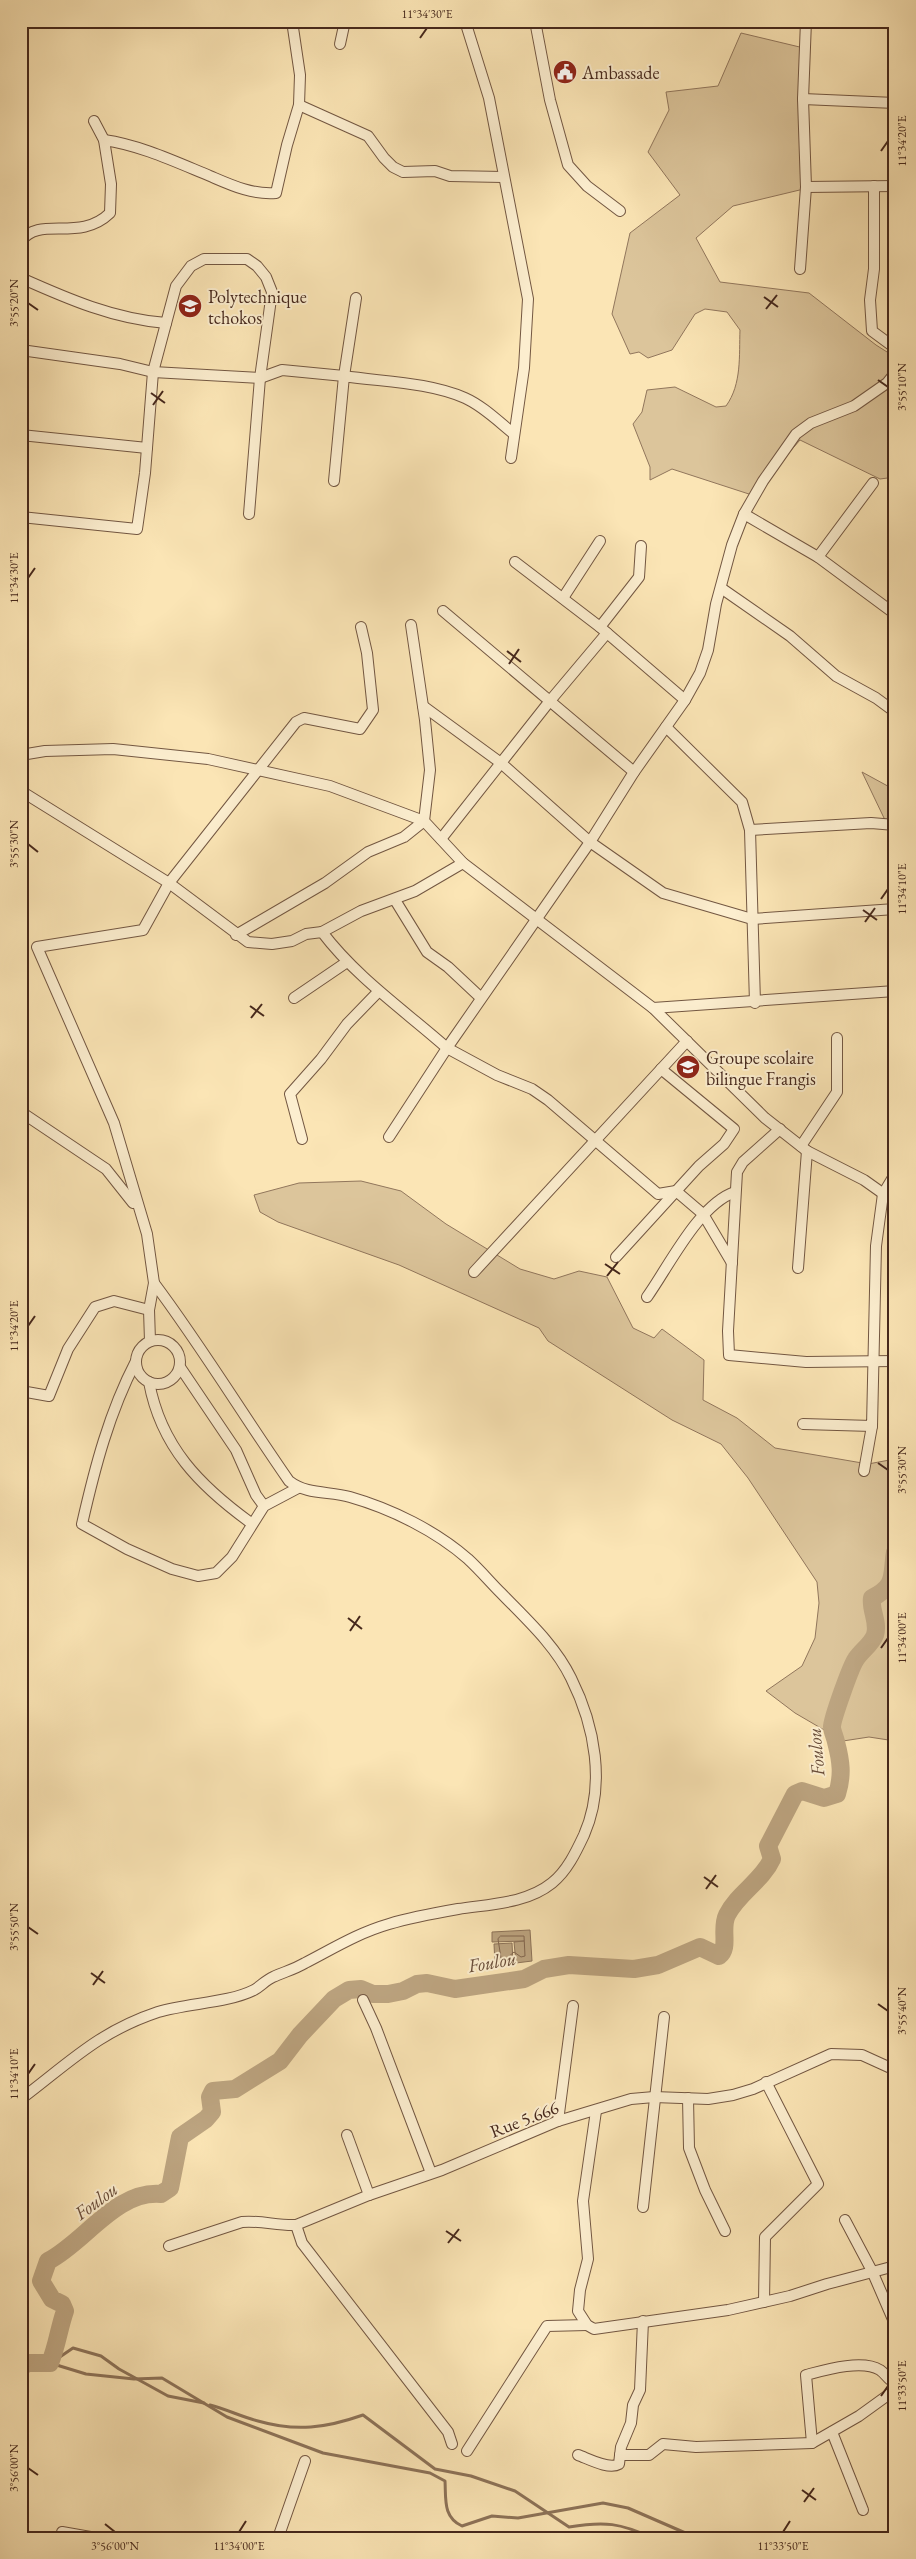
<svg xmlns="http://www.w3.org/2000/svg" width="916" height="2559" viewBox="0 0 916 2559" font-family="'EB Garamond',serif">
<rect width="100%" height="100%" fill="#fbe5b5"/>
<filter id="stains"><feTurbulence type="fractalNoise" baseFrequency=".004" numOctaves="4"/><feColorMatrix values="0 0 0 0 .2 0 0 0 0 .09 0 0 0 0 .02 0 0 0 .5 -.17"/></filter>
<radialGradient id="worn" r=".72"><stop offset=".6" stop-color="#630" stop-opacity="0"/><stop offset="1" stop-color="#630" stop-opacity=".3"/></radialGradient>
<!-- green -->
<g fill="#dcc59b" stroke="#91765c">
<path d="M741,33L808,49V188L733,206L696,238L720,282L809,293L876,345L895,357V477L880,479L800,440L752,495L672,469L650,480V467L633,424L642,412L647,390L675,387L716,407L726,406C742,384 739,355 740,330L727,312L705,309L695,314L672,350L648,358L639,352L630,354L612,314L630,233L680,195L648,152L669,110L666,92L718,86Z"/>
<polygon points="862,772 895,790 895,841"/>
<polygon points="361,1181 401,1191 446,1224 520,1269 554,1279 579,1271 607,1277 633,1328 654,1338 662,1329 704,1360 703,1400 737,1418 775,1448 868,1464 895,1459 895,1741 869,1737 843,1741 795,1713 766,1691 802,1666 815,1638 819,1603 817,1582 748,1478 721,1444 672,1420 548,1341 539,1328 399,1265 278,1222 260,1212 254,1195 299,1183"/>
</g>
<!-- water -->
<g fill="#bda581" stroke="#8d7359">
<polygon points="530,1930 532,1961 516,1963 514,1942 524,1941 492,1942 492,1932"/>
<polygon points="512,1943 513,1963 495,1964 494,1944"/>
</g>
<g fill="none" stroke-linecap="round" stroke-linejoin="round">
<!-- shore -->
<polygon stroke="#82664e" stroke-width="1" points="501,1936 524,1936 525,1956 521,1957 514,1952 507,1958 501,1958 498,1939"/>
<!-- stream -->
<g stroke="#8d7359" stroke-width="3">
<path d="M50,2363L86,2374L134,2379L162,2378L227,2417L323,2453L430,2473L445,2481C446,2500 443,2517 462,2526L492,2516L518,2518L603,2503L628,2508L697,2538"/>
<polyline points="51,2363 73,2348 101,2356 119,2369 168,2396 204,2403"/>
<path d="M210,2405C226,2409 242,2417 258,2421C296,2432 326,2428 363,2415L435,2469L471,2476L515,2491L569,2527C605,2521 620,2523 653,2538"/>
<polyline points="757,2538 762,2538"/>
</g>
<!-- river -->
<path stroke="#bda581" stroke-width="18" d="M21,2367L28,2363H50C57,2346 59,2328 65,2311L62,2304L52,2299L41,2281L48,2261C85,2242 116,2190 161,2194L170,2188L180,2137L206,2119L212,2112L210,2097L213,2091L235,2089L280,2061L300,2035L334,1999L349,1990L361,1989L373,1994H388L403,1991L417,1984L427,1983L455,1989L524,1979L544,1969L569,1965L634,1969L658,1965L700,1947L719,1956C730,1948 720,1929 727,1915C738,1893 762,1881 772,1859L768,1846L795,1794L802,1791L824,1798L837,1794C843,1775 841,1761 836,1742C835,1737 832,1731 832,1727C832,1719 851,1666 856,1659C862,1650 871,1645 875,1635C879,1622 870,1610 872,1598C897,1585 891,1576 895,1552"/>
<!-- street casing -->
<g stroke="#735742" stroke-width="12">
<g id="street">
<polyline points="465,21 489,98 528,299 524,368 511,458"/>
<polyline points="535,21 550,100 568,165 587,186 620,211"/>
<polyline points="340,44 345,21"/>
<polyline points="803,99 895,103"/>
<polyline points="299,105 368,136 384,158 393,167 403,172 435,171 450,176 503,177"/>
<path d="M104,140C140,145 176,162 210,176C231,185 252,195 276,193L287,145L299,105L300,75L292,21"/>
<polyline points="874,186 874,269 870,300 872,331 895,348"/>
<polyline points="806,187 895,186"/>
<path d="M21,241C40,215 79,243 110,213L111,184L104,140L94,121"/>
<polyline points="800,269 806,187 803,99 806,21"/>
<path d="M21,278C68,299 114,319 166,323"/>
<polyline points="21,350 120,364 153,372 260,378 282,370 344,376 356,298"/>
<polyline points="21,435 147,448"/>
<path d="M334,481L344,376C383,382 428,382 465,398C483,406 499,422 514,434"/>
<polyline points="744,514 818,557 895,614"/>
<polyline points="21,517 137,529 145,473 153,372 176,286 191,266 204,259 247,259 257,266 266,277 272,292 260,378 249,514"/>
<polyline points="818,557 873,483"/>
<polyline points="515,562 600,627 685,700"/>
<polyline points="721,588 790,636 836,676 876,698 895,712"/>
<polyline points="563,598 600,541"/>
<polyline points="443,611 634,772"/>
<polyline points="411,625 425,720 430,770 424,821 463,863 653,1008 765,1118 807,1151 864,1180 895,1202"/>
<path d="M361,627L367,653L373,710L360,729L304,718L296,722L169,883L248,942L272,944L292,941L306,934L322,932C357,978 404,1010 447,1048L389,1137"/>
<polyline points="600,627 639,577 641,546"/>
<polyline points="423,706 501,763 590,842 663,893 752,919 895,909"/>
<polyline points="666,727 742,802 750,830 755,1003"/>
<polyline points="21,755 45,751 113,749 208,759 330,786 424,821"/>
<polyline points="21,791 169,883 143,930 37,947 114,1123 147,1234 154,1283 149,1310 150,1341"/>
<polyline points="750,830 871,823 895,825"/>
<polyline points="441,839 549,702 607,633"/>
<polyline points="395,900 427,952 448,967 480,997"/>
<polyline points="322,932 361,911 415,891 463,863"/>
<polyline points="236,935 325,883 368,852 404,837 424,821"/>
<polyline points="294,998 347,962"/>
<polyline points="653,1008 895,991"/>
<polyline points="21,1112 106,1169 133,1203"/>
<polyline points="780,1129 743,1162 737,1172 728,1331 729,1355 806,1362 895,1361"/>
<polyline points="302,1139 290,1094 321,1059 347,1024 378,992"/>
<polyline points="801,1146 837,1092 837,1038"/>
<polyline points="616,1257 699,1166 724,1144 734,1129 661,1069"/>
<polyline points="732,1263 703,1214 676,1191 658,1194 548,1100 532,1089 497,1075 447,1048 590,842 634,772 685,700 700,673 708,650 716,604 732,545 744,514 763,481 796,434 811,423 854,406 887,383 895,373"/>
<polyline points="798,1268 807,1151"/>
<polyline points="474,1272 687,1041"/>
<path d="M647,1297C669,1266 699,1204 735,1192"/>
<circle cx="158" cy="1362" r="22"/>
<path d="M136,1361C109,1413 95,1467 82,1524L127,1549L172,1569L198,1576L216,1573L232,1557L264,1506L298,1488"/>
<polyline points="180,1367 236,1450 256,1495 264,1506"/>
<path d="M149,1382C161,1447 200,1486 251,1523"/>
<polyline points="21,1391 49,1396 68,1349 95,1307 114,1301 149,1310"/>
<polyline points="803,1424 872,1426 876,1246 883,1194 895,1174"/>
<polyline points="864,1471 872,1426"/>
<polyline points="363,2000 376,2028 431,2173"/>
<polyline points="688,2098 689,2148 705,2190 725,2231"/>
<path d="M21,2099C69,2063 98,2032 158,2012C188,2003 228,2003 254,1990C261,1986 266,1980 273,1977C284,1972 295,1969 305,1963C334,1948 358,1933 389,1924C412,1917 435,1913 458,1909C489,1904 526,1904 552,1883C567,1871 576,1852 584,1835C606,1785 595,1726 571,1678C555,1645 526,1619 501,1593C490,1582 480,1570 468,1559C436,1531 392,1509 350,1497C329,1491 307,1495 289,1481C243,1415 202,1347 154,1283"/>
<polyline points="596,2111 583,2201 588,2259 580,2290 578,2311 587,2325 594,2329 728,2310 790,2296 827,2284 895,2266"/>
<polyline points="558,2121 573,2006"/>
<polyline points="347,2135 369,2195"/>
<polyline points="643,2207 664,2017"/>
<polyline points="845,2220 872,2271 895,2324"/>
<polyline points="296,2225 302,2243 448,2432 452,2444"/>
<path d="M169,2246L242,2222C260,2220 278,2226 296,2225L369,2195L442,2170L558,2121L631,2099L654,2097L708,2099L733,2095L753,2089L831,2054L862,2055L895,2070"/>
<polyline points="764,2302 765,2237 818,2184 766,2082"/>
<polyline points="832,2432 863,2510"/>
<path d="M812,2443L806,2375C825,2370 862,2359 880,2370C886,2374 888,2380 895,2383"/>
<polyline points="467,2451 547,2326 587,2325"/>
<path d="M578,2455C589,2459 609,2470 619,2464L621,2447L631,2423L633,2405L640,2390L643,2321"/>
<polyline points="620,2455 649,2455 663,2444 696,2447 812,2443 859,2416 895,2390"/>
<polyline points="61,2538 62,2532 96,2538"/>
<polyline points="278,2538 305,2461"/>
</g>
</g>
<!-- street -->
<use href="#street" stroke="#fceecf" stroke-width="10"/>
</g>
<!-- ticks -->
<path fill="none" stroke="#46281c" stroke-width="2" d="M420,38L427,28M881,151L888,141M764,297L778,307M28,303L38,310M766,309L777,295M878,380L888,387M151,393L165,403M153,405L163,391M28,578L35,568M507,651L521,662M509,664L519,649M28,844L38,852M881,899L888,889M863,910L877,920M865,922L875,908M250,1006L264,1016M251,1018L262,1004M605,1264L620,1274M607,1276L618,1262M28,1326L35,1316M878,1463L888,1470M348,1618L362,1629M350,1631L360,1616M881,1648L888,1638M704,1877L718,1887M706,1889L716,1875M28,1927L38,1934M91,1973L105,1983M93,1985L103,1971M878,2004L888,2011M28,2074L35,2064M446,2231L461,2241M448,2243L459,2229M881,2396L888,2386M28,2468L38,2475M802,2490L816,2500M804,2502L814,2488M105,2524L115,2532M239,2532L246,2521M783,2532L790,2521"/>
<!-- icons -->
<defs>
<g id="civic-disc" transform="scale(1.25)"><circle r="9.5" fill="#8f2418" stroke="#fceecf"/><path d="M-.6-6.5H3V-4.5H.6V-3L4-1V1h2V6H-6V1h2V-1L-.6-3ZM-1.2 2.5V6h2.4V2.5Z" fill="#fff"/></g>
<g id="school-disc" transform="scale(1.25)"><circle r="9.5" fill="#8f2418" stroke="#fceecf"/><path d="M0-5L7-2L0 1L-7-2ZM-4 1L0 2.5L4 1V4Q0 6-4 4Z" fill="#fff"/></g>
</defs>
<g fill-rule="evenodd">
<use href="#civic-disc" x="565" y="72"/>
<use href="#school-disc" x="190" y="306"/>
<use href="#school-disc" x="688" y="1067"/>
</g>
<g text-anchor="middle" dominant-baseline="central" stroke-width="4" stroke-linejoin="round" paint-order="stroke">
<!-- poi labels -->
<g font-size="18" fill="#46281c" stroke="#fceecf" text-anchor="start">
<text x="582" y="72">Ambassade</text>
<text x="208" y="296">Polytechnique<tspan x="208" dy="21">tchokos</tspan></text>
<text x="706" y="1057">Groupe scolaire<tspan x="706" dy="21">bilingue Frangis</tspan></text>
</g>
<!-- street labels -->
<g font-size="18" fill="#46281c" stroke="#fceecf">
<text transform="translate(524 2119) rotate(-21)">Rue 5.666</text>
</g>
<!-- water labels -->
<g font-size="19" font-style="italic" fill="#6a4e3a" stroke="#fceecf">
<text transform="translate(816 1752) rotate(-95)">Foulou</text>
<text transform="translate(492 1962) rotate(-10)">Foulou</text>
<text transform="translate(96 2201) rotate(-37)">Foulou</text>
</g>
</g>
<!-- margin -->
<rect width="916" height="2559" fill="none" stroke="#fbe5b5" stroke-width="55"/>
<rect x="28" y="28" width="860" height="2504" fill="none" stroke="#46281c" stroke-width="2"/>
<g font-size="12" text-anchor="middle" fill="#46281c">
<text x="427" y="18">11°34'30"E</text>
<text transform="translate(902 141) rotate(-90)" y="4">11°34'20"E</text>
<text transform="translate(14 303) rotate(-90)" y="4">3°55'20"N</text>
<text transform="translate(902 387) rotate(-90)" y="4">3°55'10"N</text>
<text transform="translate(14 578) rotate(-90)" y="4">11°34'30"E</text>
<text transform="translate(14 844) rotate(-90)" y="4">3°55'30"N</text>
<text transform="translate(902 889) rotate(-90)" y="4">11°34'10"E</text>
<text transform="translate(14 1326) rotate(-90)" y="4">11°34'20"E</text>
<text transform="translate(902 1470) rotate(-90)" y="4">3°55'30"N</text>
<text transform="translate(902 1638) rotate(-90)" y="4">11°34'00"E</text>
<text transform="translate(14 1927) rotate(-90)" y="4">3°55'50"N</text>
<text transform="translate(902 2011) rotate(-90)" y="4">3°55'40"N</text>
<text transform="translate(14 2074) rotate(-90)" y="4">11°34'10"E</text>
<text transform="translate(902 2386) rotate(-90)" y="4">11°33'50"E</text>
<text transform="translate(14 2468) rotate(-90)" y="4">3°56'00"N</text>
<text x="115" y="2550">3°56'00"N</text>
<text x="239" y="2550">11°34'00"E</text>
<text x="783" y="2550">11°33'50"E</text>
</g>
<rect width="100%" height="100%" filter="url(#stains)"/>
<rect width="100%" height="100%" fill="url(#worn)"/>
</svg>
